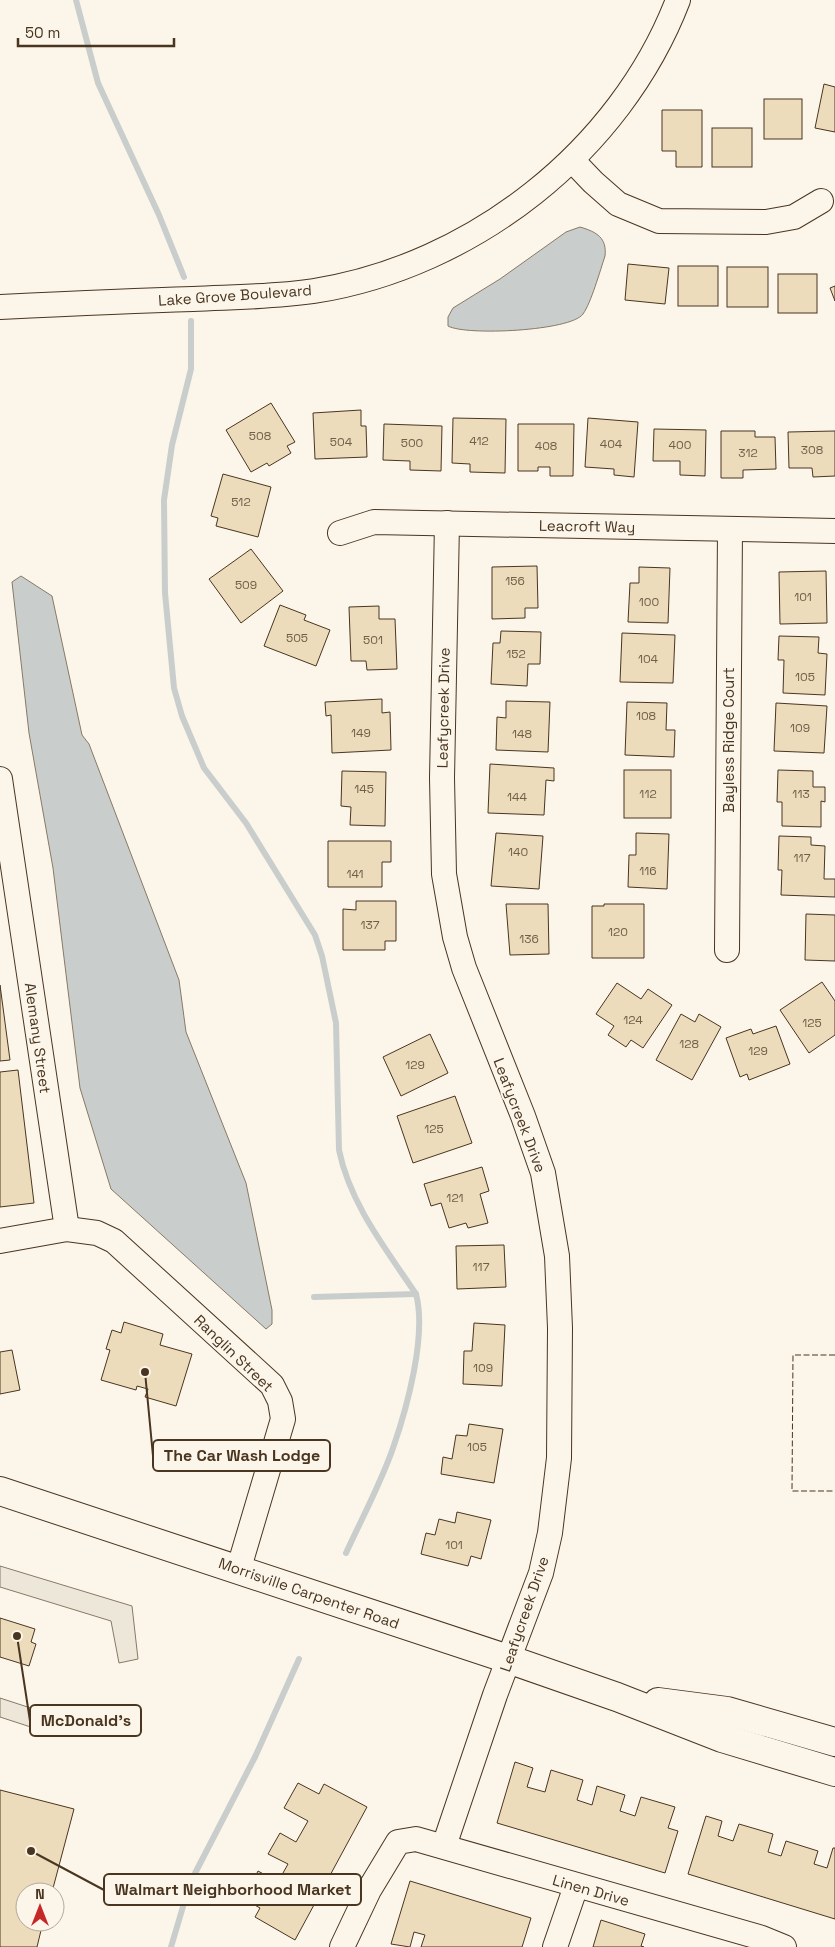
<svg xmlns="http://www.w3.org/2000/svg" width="835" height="1947" viewBox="0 0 835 1947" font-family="'Space Grotesk',sans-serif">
<rect width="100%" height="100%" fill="#fbf6e9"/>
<!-- parking -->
<g fill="#ede7d9" stroke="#887966">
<polygon points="0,1566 132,1606 138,1659 119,1663 111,1621 0,1587"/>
<polygon points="0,1698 49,1714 43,1731 0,1717"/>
</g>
<!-- water -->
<g fill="#c9cecd" stroke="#887966">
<path d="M580,227C597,232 607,238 605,256C600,271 591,303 583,314C571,331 466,336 448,326V317L453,308L500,279L566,232Z"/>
<polygon points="21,576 52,596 82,735 89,744 179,980 186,1032 246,1183 272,1310 272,1324 266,1329 111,1189 80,1088 53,868 29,733 12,582"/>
</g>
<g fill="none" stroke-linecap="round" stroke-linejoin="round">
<!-- stream -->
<g stroke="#c9cecd" stroke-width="6">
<polyline points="76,0 98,83 159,215 184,277"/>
<path d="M191,321V369L172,445L164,500L165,593L174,688L182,716L204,768L246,823L315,935L322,956L336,1023L339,1150C350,1204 386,1249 416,1294C427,1335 407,1408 393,1448C381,1483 362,1518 346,1553"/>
<polyline points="314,1297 416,1294"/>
<polyline points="171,1947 190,1883 255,1757 299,1659"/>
</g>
</g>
<!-- building -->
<g fill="#ecdcbc" stroke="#4a3520">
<polygon points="824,84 835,87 835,132 815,128"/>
<rect x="764" y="99" width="38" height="40"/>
<polygon points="662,110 702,110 702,167 676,167 676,151 662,151"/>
<rect x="712" y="128" width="40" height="39"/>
<polygon points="628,264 669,268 665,304 625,300"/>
<rect x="678" y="266" width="40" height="40"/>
<rect x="727" y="267" width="41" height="40"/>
<rect x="778" y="274" width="39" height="39"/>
<polygon points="835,286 835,301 830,288"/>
<polygon points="271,403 295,442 287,446 291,453 269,466 267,463 251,472 226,430"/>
<polygon points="361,410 361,426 366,426 367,457 315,459 313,413"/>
<polygon points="453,418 506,419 505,473 470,472 470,464 452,463"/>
<polygon points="588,418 638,422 634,477 614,475 614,469 585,467"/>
<polygon points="384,424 442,426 441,471 410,470 410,461 383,460"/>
<polygon points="518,424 574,424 573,476 550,476 550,467 538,467 538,471 518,471"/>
<polygon points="654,429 706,430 705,476 680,475 680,461 653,461"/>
<polygon points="721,431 755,431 755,437 775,437 776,469 743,470 743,478 721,478"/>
<polygon points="835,431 835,476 813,477 812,468 789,468 788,432"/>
<polygon points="223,474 271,487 258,537 216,526 218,518 211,516"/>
<polygon points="251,549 283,591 241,623 209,579"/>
<polygon points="537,566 538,608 525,608 525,618 492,619 492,567"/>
<polygon points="639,567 670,568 668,623 628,622 630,583 639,583"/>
<polygon points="826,571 827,623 780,624 779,572"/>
<polygon points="280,605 306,615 304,620 330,630 316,666 264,646"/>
<polygon points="379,606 379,619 395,619 397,669 367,670 366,661 351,661 349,607"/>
<polygon points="501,631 541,632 540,664 528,664 527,686 491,684 493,643 500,643"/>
<polygon points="622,633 675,635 673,683 620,682"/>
<polygon points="779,636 819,637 818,653 827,654 825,695 783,693 784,660 778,660"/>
<polygon points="382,699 382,713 390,712 391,750 332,753 331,715 326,716 325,702"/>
<polygon points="506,701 550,702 548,752 496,750 497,717 506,718"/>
<polygon points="627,702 667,703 666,730 675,730 674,757 625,755"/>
<polygon points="776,703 827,706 824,753 774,751"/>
<polygon points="490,764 554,768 554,781 546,780 544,815 488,813"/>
<rect x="624" y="770" width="47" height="48"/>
<polygon points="778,770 813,771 813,787 825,787 825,802 821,801 821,827 782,826 782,802 777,802"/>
<polygon points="342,771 386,772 385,826 350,825 351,807 341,806"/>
<polygon points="496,833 543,836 539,889 491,886"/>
<polygon points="636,833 669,834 667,889 628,887 629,855 636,855"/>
<polygon points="779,836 811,837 811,845 825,846 824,879 835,879 835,897 781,895 782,870 778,870"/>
<polygon points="328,841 391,841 391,862 382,862 382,887 328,887"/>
<polygon points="356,901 396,901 396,941 385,941 385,950 343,950 343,909 356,910"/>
<polygon points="506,904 548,904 549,954 510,955"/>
<polygon points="604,904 644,904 644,958 592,958 592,906 604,906"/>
<polygon points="806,914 835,915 835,961 805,960"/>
<polygon points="822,982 835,1001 835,1035 809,1053 780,1010"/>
<polygon points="617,983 641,999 648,989 672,1005 643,1048 631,1040 626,1047 608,1035 614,1026 596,1014"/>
<polygon points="0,985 10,1060 0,1061"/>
<polygon points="681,1014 695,1022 699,1014 721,1027 692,1080 656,1060"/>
<polygon points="776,1026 790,1064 749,1080 747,1074 740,1077 726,1038 751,1029 753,1034"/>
<polygon points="430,1034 448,1073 401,1096 383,1057"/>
<polygon points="18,1070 34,1203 0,1207 0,1072"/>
<polygon points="455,1096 472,1143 413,1163 397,1116"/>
<polygon points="482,1167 489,1191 480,1194 488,1223 468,1228 466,1223 449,1228 441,1203 431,1206 424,1184"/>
<polygon points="504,1245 506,1287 457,1289 456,1246"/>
<polygon points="124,1322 163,1334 160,1345 192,1354 176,1406 145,1397 148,1389 137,1386 136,1390 101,1380 110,1350 106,1349 112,1330 121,1333"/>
<polygon points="474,1323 505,1325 502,1386 463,1384 464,1351 472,1351"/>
<polygon points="12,1350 20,1390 0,1394 0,1352"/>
<polygon points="469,1424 503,1429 494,1483 441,1474 443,1457 452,1459 456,1435 467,1436"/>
<polygon points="457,1512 491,1520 481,1559 471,1556 468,1566 421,1554 426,1533 435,1535 439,1519 455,1523"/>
<polygon points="0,1618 35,1629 31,1642 36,1644 29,1666 0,1657"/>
<polygon points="515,1762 533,1768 527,1787 545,1792 551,1770 583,1780 577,1800 592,1805 597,1786 625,1795 620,1811 635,1816 641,1797 675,1807 668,1828 678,1831 665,1873 497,1823"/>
<polygon points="298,1783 319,1794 324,1784 367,1807 295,1940 255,1917 260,1908 244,1899 258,1871 278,1882 288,1864 268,1854 280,1833 296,1842 308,1821 284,1808"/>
<polygon points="0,1790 74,1809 52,1892 25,1892 25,1922 43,1922 37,1947 0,1947"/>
<polygon points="706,1816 722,1821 718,1836 733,1841 739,1824 773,1834 768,1852 781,1856 786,1841 818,1851 814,1864 827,1868 833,1848 835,1848 835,1919 688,1874"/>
<polygon points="410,1881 531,1918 522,1947 421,1947 425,1935 414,1932 410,1947 391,1944"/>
<polygon points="601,1920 645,1934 641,1946 644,1947 593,1947"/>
</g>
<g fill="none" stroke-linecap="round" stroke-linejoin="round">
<!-- minor casing -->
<g stroke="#4a3520" stroke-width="26">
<g id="minor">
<polyline points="572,160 593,182 618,204 659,221 766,222 794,217 821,201"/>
<path d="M0,307C64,304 129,301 193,299C233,297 274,297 314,291C473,266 620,151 678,0"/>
<polyline points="340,533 374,522 835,531"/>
<polyline points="0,779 67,1229 0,1241"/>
<polyline points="727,950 730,529"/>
<polyline points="67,1229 97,1233 114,1241 272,1385 280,1401 283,1419 238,1571"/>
<polyline points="444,1846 495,1695 541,1573 550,1533 559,1458 560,1328 557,1256 543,1173 523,1116 464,968 455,937 444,874 442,778 447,523"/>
<polyline points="342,1947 369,1890 398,1842 416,1839 762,1938 784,1947"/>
<polyline points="555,1947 576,1886"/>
</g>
</g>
<!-- major casing -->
<g stroke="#4a3520" stroke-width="30">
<g id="major">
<polyline points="0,1491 508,1659 617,1697 722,1738 835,1772"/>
<polyline points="658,1702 727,1711 835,1742"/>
</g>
</g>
<!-- minor -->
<use href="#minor" stroke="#fbf6e9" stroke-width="24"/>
<!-- major -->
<use href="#major" stroke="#fbf6e9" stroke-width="28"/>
<!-- fence -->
<polyline stroke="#4a3520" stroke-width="1" stroke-dasharray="6 2.5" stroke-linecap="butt" points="835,1355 793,1355 792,1491 835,1491"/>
</g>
<g text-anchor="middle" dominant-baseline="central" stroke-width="4" stroke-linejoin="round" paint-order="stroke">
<!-- number labels -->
<g font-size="12" fill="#725f47">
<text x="260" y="436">508</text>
<text x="479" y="441">412</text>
<text x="341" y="442">504</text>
<text x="412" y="443">500</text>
<text x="611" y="444">404</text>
<text x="680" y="445">400</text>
<text x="546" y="446">408</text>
<text x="812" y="450">308</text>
<text x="748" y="453">312</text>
<text x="241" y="502">512</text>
<text x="515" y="581">156</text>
<text x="246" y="585">509</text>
<text x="803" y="597">101</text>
<text x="649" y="602">100</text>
<text x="297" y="638">505</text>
<text x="373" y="640">501</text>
<text x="516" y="654">152</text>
<text x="648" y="659">104</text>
<text x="805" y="677">105</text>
<text x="646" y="716">108</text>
<text x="800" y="728">109</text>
<text x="361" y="733">149</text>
<text x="522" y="734">148</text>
<text x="364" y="789">145</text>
<text x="648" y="794">112</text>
<text x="801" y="794">113</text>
<text x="517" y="797">144</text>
<text x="518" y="852">140</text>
<text x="802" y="858">117</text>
<text x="648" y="871">116</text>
<text x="355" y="874">141</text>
<text x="370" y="925">137</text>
<text x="618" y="932">120</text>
<text x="529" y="939">136</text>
<text x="633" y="1020">124</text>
<text x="812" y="1023">125</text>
<text x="689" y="1044">128</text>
<text x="758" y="1051">129</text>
<text x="415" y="1065">129</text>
<text x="434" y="1129">125</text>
<text x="455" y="1198">121</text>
<text x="481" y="1267">117</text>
<text x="483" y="1368">109</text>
<text x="477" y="1447">105</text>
<text x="454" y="1545">101</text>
</g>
<!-- street labels -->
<g font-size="15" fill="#4a3520" stroke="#fbf6e9">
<text transform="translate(235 295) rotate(-4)">Lake Grove Boulevard</text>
<text transform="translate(587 526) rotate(1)">Leacroft Way</text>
<text transform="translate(443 708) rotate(-89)">Leafycreek Drive</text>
<text transform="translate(728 740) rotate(-90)">Bayless Ridge Court</text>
<text transform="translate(38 1038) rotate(82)">Alemany Street</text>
<text transform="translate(520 1115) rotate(69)">Leafycreek Drive</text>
<text transform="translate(234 1353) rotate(44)">Ranglin Street</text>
<text transform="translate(309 1593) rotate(19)">Morrisville Carpenter Road</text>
<text transform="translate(524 1614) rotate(-71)">Leafycreek Drive</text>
<text transform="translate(591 1890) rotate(16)">Linen Drive</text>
</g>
</g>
<!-- callouts -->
<path fill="none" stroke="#4a3520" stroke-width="2" d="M145 1372L153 1456M17 1636L30 1721M31 1851L104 1890"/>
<g fill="#4a3520" stroke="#fbf6e9" stroke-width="2">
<circle cx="145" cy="1372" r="5"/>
<circle cx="17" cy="1636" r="5"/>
<circle cx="31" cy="1851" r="5"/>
</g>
<g fill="#fbf6e9" stroke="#4a3520" stroke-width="2">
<rect x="153" y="1440" width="177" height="31" rx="5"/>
<rect x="30" y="1705" width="111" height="31" rx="5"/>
<rect x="104" y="1874" width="257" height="31" rx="5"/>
</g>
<g font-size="16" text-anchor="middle" font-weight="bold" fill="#4a3520">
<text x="242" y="1461">The Car Wash Lodge</text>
<text x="86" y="1726">McDonald's</text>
<text x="233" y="1895">Walmart Neighborhood Market</text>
</g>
<!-- north arrow -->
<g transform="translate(40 1907)"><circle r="24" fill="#fbf6e9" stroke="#b4a999"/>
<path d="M0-4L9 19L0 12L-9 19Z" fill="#c62828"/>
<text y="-8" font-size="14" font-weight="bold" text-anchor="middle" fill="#4a3520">N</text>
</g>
<!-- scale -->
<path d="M18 38v8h156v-8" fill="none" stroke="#4a3520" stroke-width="2.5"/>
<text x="25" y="38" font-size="15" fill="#4a3520" stroke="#fbf6e9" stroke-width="4" paint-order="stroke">50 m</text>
</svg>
